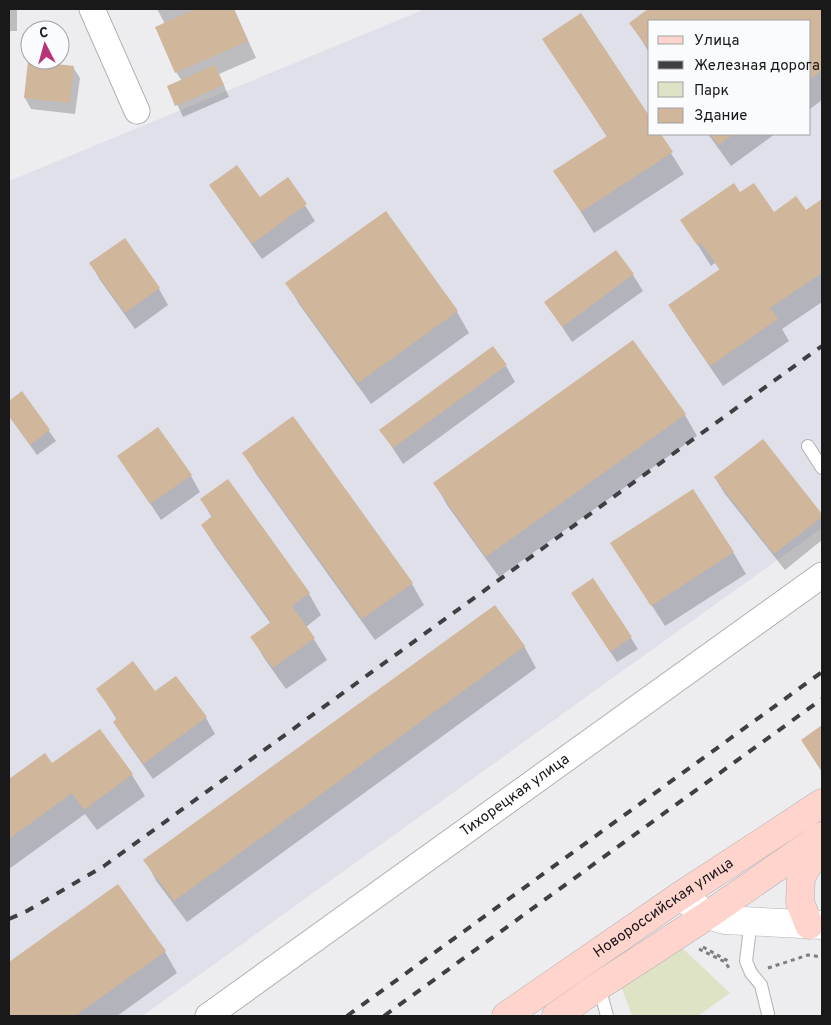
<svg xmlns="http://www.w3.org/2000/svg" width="831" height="1025" viewBox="0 0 831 1025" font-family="Overpass,sans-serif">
<rect width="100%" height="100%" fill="#ededf0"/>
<!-- built -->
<path fill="#e0e0ea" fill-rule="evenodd" d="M425,9H822V528L142,1016H9V181ZM650,21H810V134H650Z"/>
<!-- green -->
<polygon fill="#dee3c5" points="680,946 730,993 698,1016 632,1016 621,986"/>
<!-- shadow -->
<g fill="#0003">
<rect x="9" y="9" width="8" height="22"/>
<polygon points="157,9 234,9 256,58 219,74 229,97 183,117 169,87 182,81 176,72 165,24"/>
<polygon points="650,9 822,9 822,100 810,109 810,21 650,21 650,54 631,23"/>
<polygon points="544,39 650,134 659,134 684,174 594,233 555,171 607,137"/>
<polygon points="73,67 80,78 75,114 31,109 25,98"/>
<polygon points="708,134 775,134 731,166"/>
<polygon points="288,179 315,221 262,259 221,202 211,185 260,199"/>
<polygon points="740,194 773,214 805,212 822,200 822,302 782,329 789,341 723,386 682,326 670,305 720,270 715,263 711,266 682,220"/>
<polygon points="385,213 457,312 469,333 371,404 299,304 287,283"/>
<polygon points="616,252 633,275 643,291 572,342 546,302"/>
<polygon points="91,264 159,289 168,305 135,329 100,280"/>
<polygon points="633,342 685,415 697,436 499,577 447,505 435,483"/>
<polygon points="506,366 515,382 403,464 381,430"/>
<polygon points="22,393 56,441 37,455 9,416 9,402"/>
<polygon points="293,418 412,584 424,605 375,640 256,474 244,453"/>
<polygon points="158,429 191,476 200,492 161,520 119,456"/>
<polygon points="763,441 822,516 822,540 785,570 725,494 715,478"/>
<polygon points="227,481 309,594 321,615 306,627 327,660 286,689 264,658 252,637 271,624 215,546 202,525 212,518 202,500"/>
<polygon points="612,544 733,552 746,574 665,626"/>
<polygon points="593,580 638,649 617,662 579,604"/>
<polygon points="524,646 536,668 187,922 157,882 145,860"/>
<polygon points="176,678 206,718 215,734 153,779 124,738 114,722 117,720 98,689 154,693"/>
<polygon points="100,730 132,775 145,796 97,830 85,814 9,869 9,781 45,755 52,765"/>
<polygon points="118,886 165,952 177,973 117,1016 9,1016 9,964"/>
</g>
<!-- building -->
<g fill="#d0b69a">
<polygon points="196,9 234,9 248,41 175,73 155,27"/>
<polygon points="648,9 822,9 822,70 810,79 810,21 650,21 650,51 629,23"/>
<polygon points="581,13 650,117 650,134 661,134 673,152 581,212 553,171 607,136 542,39"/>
<polygon points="28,61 74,66 70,103 24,98"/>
<polygon points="215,65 224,85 175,106 167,86"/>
<polygon points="710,134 734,134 718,145"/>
<polygon points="237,165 260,197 288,177 307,204 252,244 209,185"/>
<polygon points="734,183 740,192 754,183 774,212 796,196 806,210 822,199 822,273 770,308 778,319 710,366 668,305 720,269 701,243 697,245 680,220"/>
<polygon points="386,211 458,311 358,383 285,283"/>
<polygon points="125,238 160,288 125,313 89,263"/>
<polygon points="616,250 634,274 562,327 544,302"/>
<polygon points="633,340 686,414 486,557 433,483"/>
<polygon points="493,346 507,365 393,448 379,430"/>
<polygon points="22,391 50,430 30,445 9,416 9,401"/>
<polygon points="293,416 413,583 362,619 242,453"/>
<polygon points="158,427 192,475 150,504 117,456"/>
<polygon points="763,439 822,514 822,517 774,554 714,477"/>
<polygon points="228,479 310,593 292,606 315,638 273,668 250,637 271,622 201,525 212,516 200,499"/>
<polygon points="693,489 734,552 651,606 610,543"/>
<polygon points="593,578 632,637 610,652 571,593"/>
<polygon points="495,605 525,646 174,901 143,860"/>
<polygon points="133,661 155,691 176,676 207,717 143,764 113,722 117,718 96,689"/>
<polygon points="822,725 822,772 801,740"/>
<polygon points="100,729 133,774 84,810 72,793 9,839 9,779 45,753 52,763"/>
<polygon points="118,884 166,951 75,1016 9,1016 9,962"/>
</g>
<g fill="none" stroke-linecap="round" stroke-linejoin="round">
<!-- service casing -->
<g stroke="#b2b2b4" stroke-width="14">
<g id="service">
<polyline points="808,446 822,468"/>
<polyline points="751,920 746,961 751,973 761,985 768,1014"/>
<polyline points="599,986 607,1016"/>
</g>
</g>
<!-- minor casing -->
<g stroke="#b2b2b4" stroke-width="27">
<g id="minor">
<polyline points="92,9 137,111"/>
<path id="s1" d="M208,1016L822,575"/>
</g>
</g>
<!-- tertiary casing -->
<g stroke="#b2b2b4" stroke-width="29">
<polyline id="tertiary" points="680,896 708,915 725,920 822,925"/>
</g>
<!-- secondary casing -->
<g stroke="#b2b2b4" stroke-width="29">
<g id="secondary">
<polyline points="809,925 800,902 801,877 822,842"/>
<path id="s2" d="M506,1016L680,896L822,803"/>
<polyline points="556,1016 599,986 708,915 822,836"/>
</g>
</g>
<!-- path -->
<g stroke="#7f7f80" stroke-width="3" stroke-dasharray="4 4" stroke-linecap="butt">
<polyline points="703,947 728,961"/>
<polyline points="699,949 725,962 729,968"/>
<polyline points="768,968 808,955 822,957"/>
</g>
<!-- service -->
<use href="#service" stroke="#fff" stroke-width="12"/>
<!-- minor -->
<use href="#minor" stroke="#fff" stroke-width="25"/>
<!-- tertiary -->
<use href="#tertiary" stroke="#fff" stroke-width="28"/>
<!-- secondary -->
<use href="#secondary" stroke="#fed4cc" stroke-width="28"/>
<!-- rail -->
<g stroke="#3f3f41" stroke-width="4" stroke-dasharray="9 9" stroke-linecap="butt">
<polyline points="9,919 27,911 104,866 822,346"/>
<polyline points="347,1016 822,672"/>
<polyline points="384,1016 822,699"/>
</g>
</g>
<g text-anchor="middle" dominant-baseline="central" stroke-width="4.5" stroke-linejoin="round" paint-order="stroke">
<!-- street labels -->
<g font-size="15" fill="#19191a" stroke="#fafbfd">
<text stroke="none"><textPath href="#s1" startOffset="378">Тихорецкая улица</textPath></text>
<text stroke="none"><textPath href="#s2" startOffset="191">Новороссийская улица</textPath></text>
</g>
</g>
<!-- border -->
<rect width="831" height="1025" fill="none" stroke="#19191a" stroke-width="20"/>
<!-- legend -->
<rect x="648" y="20" width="162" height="115" fill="#fafbfd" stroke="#a0a1a2"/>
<rect x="658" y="36" width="25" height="8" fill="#fed4cc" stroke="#a0a1a2"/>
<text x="694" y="45" font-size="15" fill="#19191a">Улица</text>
<rect x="658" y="61" width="25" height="8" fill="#3f3f41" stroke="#a0a1a2"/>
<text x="694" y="70" font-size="15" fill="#19191a">Железная дорога</text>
<rect x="658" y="82" width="25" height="15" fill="#dee3c5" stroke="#a0a1a2"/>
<text x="694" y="95" font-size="15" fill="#19191a">Парк</text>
<rect x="658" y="108" width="25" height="15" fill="#d0b69a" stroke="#a0a1a2"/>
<text x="694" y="120" font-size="15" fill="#19191a">Здание</text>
<!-- north arrow -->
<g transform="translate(45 45) rotate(354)"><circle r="24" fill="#fafbfd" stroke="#a0a1a2"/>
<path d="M0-4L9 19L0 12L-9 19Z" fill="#b83378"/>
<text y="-8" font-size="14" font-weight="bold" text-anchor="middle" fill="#19191a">С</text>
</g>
</svg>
